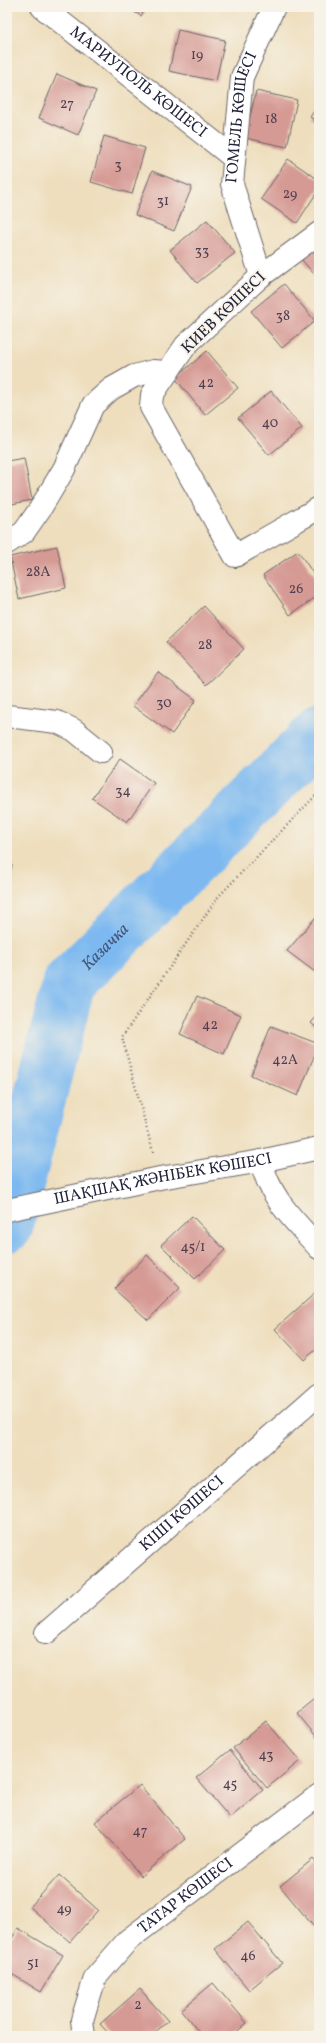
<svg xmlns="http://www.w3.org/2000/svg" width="326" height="2043" viewBox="0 0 326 2043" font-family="Vollkorn,serif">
<rect width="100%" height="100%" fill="#f7f3e8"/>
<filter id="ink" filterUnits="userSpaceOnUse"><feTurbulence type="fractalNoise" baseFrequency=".025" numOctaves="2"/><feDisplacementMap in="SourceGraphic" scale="8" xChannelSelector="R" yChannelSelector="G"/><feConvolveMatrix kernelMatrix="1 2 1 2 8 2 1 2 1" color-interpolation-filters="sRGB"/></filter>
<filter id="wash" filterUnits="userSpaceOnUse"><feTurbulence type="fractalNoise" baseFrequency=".012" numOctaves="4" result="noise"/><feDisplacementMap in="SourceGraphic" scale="16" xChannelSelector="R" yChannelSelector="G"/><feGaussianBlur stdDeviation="0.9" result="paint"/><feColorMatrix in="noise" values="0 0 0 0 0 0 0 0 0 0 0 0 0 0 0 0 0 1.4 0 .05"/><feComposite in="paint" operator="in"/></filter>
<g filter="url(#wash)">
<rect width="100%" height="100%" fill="#eedebd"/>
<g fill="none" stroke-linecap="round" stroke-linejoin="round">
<!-- river -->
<path stroke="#7db9f0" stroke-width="53" id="s1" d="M7,1226L69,983L319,734"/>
</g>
<g id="blocks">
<!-- building -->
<g fill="#d69a94">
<polygon points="126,7 147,7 141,16"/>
<polygon points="178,30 225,40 216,81 169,71"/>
<polygon points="57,74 96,91 78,135 39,118"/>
<polygon points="256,91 297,100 287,147 245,138"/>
<polygon points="319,104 319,123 310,117"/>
<polygon points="104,136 145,148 132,194 91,182"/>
<polygon points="288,159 319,180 319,189 297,223 261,199"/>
<polygon points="152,171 192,187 174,231 135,215"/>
<polygon points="207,220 235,253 197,283 170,250"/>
<polygon points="319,246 319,280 302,260"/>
<polygon points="284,284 315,321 282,348 251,311"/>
<polygon points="207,351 238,388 205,415 175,378"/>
<polygon points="271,391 302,428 269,455 238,418"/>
<polygon points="24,458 32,500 7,505 7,461"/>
<polygon points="57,546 66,588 19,599 10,557"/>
<polygon points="298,551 319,582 319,595 290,615 263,575"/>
<polygon points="204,606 244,649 206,685 166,642"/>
<polygon points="158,672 196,700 172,734 133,706"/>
<polygon points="120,759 154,783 127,822 92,798"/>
<polygon points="7,864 12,865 8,883 7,883"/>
<polygon points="315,918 319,922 319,975 287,951"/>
<polygon points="197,996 241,1015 224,1054 180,1034"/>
<polygon points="319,1014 319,1030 311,1023"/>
<polygon points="271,1026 319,1044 298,1096 251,1075"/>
<polygon points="192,1216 225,1250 195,1279 161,1245"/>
<polygon points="147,1255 180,1288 148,1320 114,1289"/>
<polygon points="314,1294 319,1299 319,1347 304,1360 275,1329"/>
<polygon points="319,1695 319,1740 297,1713"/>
<polygon points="266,1721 300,1761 267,1788 233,1748"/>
<polygon points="230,1750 263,1790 230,1818 196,1778"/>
<polygon points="140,1785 185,1839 141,1876 95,1822"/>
<polygon points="313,1859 319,1866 319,1923 314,1927 280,1886"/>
<polygon points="59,1875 98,1910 70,1942 30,1907"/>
<polygon points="248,1922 282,1963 249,1990 215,1949"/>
<polygon points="18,1928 63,1955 41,1992 7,1971 7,1947"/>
<polygon points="213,1983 247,2023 232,2036 202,2036 181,2010"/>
<polygon points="140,1989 168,2021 151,2036 111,2036 100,2024"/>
</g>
</g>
</g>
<g filter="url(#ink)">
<use href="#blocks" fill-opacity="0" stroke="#696468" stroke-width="1"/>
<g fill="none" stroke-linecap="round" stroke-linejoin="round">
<!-- street casing -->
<g stroke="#696468" stroke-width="24">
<g id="street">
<path id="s2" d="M42,7L234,158"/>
<polyline points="319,233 261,276 186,345 152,395 151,407 235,556 319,508"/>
<path id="s3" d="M261,276L232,184L242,77L274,7"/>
<polyline points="7,543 24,532 40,509 64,469 93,405 111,389 134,376 153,371 168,372"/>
<polyline points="7,716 57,722 74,730 101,752"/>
<path d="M261,1161C270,1199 294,1220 319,1248"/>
<path id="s4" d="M46,1633L319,1394"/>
<path id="s5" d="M84,2036L82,2020L95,1978L128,1940L319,1795"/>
</g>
</g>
<!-- secondary casing -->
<g stroke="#696468" stroke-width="24">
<g id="secondary">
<path id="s6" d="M7,1210L160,1178L261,1161L319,1148"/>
</g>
</g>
<!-- path -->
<polyline stroke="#696468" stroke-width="2.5" stroke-dasharray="1 3" stroke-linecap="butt" points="153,1152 122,1037 218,897 319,792"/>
<!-- street -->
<use href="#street" stroke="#fff" stroke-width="22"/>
<!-- secondary -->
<use href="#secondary" stroke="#fff" stroke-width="22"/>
</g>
</g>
<g text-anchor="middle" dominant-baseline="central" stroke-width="4" stroke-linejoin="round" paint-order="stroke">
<!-- number labels -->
<g font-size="14" fill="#4f4051">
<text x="197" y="55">19</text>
<text x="67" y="104">27</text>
<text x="271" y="119">18</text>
<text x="118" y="165">3</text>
<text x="290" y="194">29</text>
<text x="163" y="201">31</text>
<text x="202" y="251">33</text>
<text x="283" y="316">38</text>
<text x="206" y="383">42</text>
<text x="270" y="423">40</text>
<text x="38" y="572">28А</text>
<text x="296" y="589">26</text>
<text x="205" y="645">28</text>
<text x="164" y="703">30</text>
<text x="123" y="791">34</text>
<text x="210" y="1025">42</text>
<text x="285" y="1060">42А</text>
<text x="193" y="1247">45/1</text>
<text x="266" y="1755">43</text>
<text x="230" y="1784">45</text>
<text x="140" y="1831">47</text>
<text x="64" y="1909">49</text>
<text x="248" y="1956">46</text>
<text x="33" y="1963">51</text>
<text x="138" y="2005">2</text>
</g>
<!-- street labels -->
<g font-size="16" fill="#22223b" stroke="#f7f3e8">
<text stroke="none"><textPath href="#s2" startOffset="122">МАРИУПОЛЬ КӨШЕСІ</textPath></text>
<text stroke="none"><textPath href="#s3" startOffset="164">ГОМЕЛЬ КӨШЕСІ</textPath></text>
<text transform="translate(224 313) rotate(-44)">КИЕВ КӨШЕСІ</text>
<text stroke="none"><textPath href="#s6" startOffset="159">ШАҚШАҚ ЖӘНІБЕК КӨШЕСІ</textPath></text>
<text stroke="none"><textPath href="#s4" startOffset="181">КІШІ КӨШЕСІ</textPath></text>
<text stroke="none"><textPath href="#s5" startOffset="183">ТАТАР КӨШЕСІ</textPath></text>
</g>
<!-- water labels -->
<g font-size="17" font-style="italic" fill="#42577a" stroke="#f7f3e8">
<text stroke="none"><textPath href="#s1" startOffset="302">Казачка</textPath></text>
</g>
</g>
<!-- margin -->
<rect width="326" height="2043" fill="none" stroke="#f7f3e8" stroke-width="24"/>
</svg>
